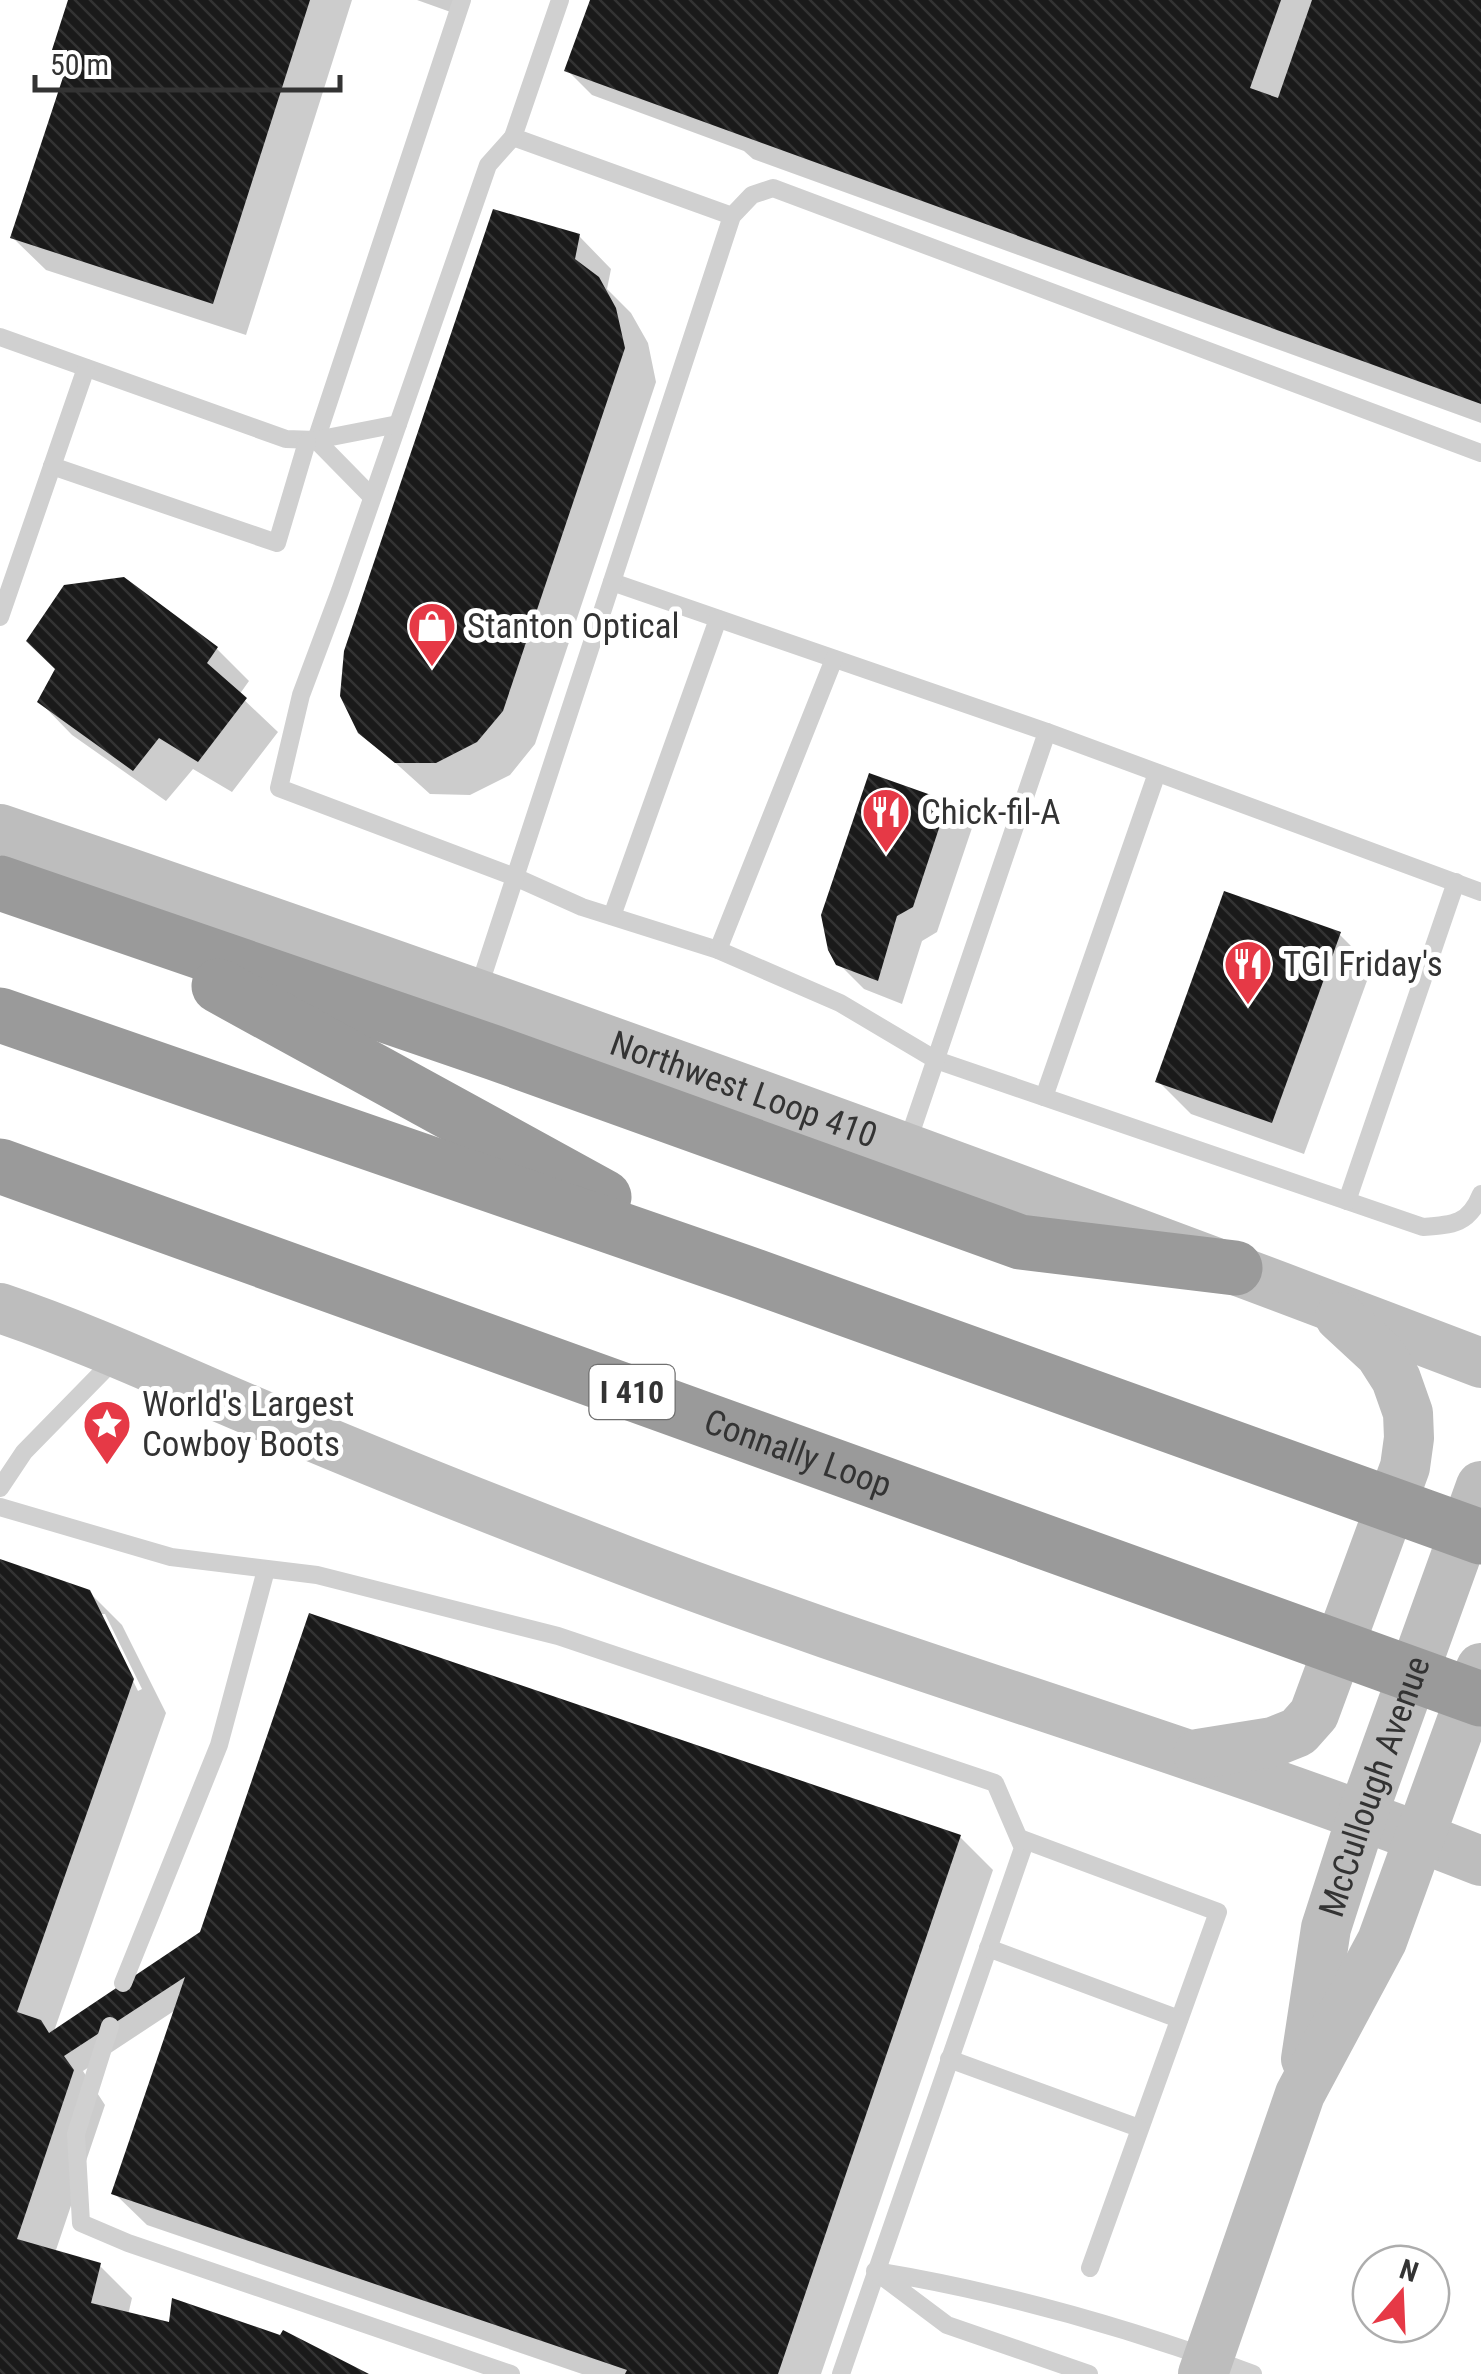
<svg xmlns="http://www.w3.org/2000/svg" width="1481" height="2374" viewBox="0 0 1481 2374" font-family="'Roboto Condensed',sans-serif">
<defs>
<pattern id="building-back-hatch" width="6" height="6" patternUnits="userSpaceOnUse" patternTransform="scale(2.5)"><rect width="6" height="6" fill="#1a1a1a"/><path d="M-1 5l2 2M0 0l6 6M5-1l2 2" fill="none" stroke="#333"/></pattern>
</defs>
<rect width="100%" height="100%" fill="#fff"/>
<!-- shadow -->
<g fill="#0003" fill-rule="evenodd">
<polygon points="71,0 352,0 246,335 46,270 13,238 69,67 54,52"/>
<polygon points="417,0 464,0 459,15"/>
<polygon points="593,0 1481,0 1481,423 753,159 744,151 592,95 567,70"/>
<polygon points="579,236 611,269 607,289 631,313 648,343 656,382 535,744 510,775 470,795 430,794 360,731"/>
<polygon points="216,648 249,681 239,695 278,732 232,792 193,769 166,801 72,735 40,702"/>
<polygon points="947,803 972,828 937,932 922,941 902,1004 864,989 838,963"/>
<polygon points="1339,934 1372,967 1304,1154 1191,1114 1158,1081"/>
<path d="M0,1561L89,1592L122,1625L166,1713L53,2034L200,1936L960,1837L993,1870L821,2374H582L147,2225L114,2193L177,2009L83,2071L105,2105L55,2253L99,2265L132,2298L128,2315L364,2374H0ZM100,1614H105L142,1689L138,1691Z"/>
</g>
<!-- building -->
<g fill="url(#building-back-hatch)">
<polygon points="68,0 310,0 213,304 10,238 70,56 51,53"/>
<polygon points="590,0 1281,0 1250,88 1278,98 1312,0 1481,0 1481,404 564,71"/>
<polygon points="493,209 580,234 575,259 599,277 616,308 625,348 503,711 477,742 436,763 395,763 358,733 340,696 344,651"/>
<polygon points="124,577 218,647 207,663 247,698 198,762 159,738 133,771 37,702 55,669 26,641 64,585"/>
<polygon points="869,773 948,801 913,907 897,916 878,981 836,965 828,950 821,915"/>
<polygon points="1224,891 1341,932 1272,1123 1155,1082"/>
<polygon points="0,1559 90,1590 134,1679 17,2012 41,2020 49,2033 200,1932 309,1613 961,1835 778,2374 625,2374 627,2370 111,2194 185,1977 64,2056 74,2070 17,2239 101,2263 91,2303 169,2322 172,2298 280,2335 283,2330 369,2374 0,2374"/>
</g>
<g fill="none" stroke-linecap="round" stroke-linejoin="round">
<!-- service -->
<g stroke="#d0d0d0" stroke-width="18">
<polyline points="560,0 513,137 732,216"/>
<path d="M513,137L488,165L340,591L301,695L279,788L515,877L582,907L718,950L840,1003L936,1060L1423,1227C1453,1225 1469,1224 1481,1194"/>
<polyline points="0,337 286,439 316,440 462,0"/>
<polyline points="316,440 398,424"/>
<polyline points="316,440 372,497"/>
<polyline points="52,466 277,543 307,442"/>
<polyline points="612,582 1047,732 907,1144"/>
<polyline points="0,617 86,368"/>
<polyline points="1047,732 1481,892"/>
<polyline points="612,916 718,619"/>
<polyline points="718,950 834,659"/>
<polyline points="478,990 732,216 752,195 773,188 1481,453"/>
<polyline points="1044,1097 1157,773"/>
<polyline points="1347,1201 1456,882"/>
<polyline points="0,1488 24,1452 116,1358"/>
<polyline points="0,1507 171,1557 317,1575 558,1636 995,1783 1023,1848 841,2374"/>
<polyline points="1019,1838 1218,1912 1090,2268"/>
<polyline points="988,1948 1179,2019"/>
<polyline points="123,1983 219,1745 266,1570"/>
<polyline points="110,2026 76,2134 81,2223 128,2243 511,2374"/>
<polyline points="949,2059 1139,2128"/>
<path d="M1089,2374L947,2325L875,2271C1002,2292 1133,2329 1253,2374"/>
</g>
<!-- secondary -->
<g stroke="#bdbdbd" stroke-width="50">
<path id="s1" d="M0,829C497,997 991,1176 1481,1363"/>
<path d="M0,1308C86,1337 167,1375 250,1410C374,1463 500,1513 626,1561C909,1669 1200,1750 1481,1861"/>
<polyline points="1198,1754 1273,1742 1298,1732 1314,1714 1405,1467 1409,1438 1408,1413 1396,1379 1380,1354 1340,1317"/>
<path id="s2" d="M1306,2059L1326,1928L1362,1816L1481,1486"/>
<polyline points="1203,2374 1300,2094 1382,1941 1481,1668"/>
</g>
<!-- motorway -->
<g stroke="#9a9a9a" stroke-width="55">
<polyline points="0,883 495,1053 1020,1242 1235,1268"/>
<polyline points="219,986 604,1197"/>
<polyline points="0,1015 743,1272 1481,1537"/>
<path id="s3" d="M0,1166L1481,1699"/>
</g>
</g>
<!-- icons -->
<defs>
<g id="shop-pin" transform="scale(2.5)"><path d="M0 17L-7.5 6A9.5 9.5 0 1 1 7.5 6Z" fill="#e63946" stroke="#fff"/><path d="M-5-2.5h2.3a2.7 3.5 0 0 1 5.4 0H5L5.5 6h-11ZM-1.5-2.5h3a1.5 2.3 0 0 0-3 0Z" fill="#fff"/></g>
<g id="restaurant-pin" transform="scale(2.5)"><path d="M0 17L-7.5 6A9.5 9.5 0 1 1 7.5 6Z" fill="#e63946" stroke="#fff"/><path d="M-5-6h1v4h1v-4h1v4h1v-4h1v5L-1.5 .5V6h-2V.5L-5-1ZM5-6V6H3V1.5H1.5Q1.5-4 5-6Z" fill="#fff"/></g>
<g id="sight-pin" transform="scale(2.5)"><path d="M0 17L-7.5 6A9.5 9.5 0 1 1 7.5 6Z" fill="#e63946" stroke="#fff"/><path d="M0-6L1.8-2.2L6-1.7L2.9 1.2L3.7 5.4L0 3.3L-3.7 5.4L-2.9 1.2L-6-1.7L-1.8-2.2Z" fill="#fff"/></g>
</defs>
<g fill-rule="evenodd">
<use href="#shop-pin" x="432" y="626"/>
<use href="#restaurant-pin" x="886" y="812"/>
<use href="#restaurant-pin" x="1248" y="964"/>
<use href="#sight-pin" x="107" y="1424"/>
</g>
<g text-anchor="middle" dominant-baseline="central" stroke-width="10" stroke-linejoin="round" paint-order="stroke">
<!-- shield labels -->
<rect fill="#fff" stroke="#707070" stroke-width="2.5" x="589.5" y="1365" width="85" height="54" rx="8"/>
<g font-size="32" font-weight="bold" fill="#333">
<text x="632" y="1392">I 410</text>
</g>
<!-- poi labels -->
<g font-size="35" fill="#333" stroke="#fff" text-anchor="start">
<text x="467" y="626">Stanton Optical</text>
<text x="921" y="812">Chick-fil-A</text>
<text x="1283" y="964">TGI Friday's</text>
<text x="142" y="1404">World's Largest<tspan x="142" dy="40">Cowboy Boots</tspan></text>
</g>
<!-- street labels -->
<g font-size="35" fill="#333" stroke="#fff">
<text stroke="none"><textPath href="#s1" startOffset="788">Northwest Loop 410</textPath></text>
<text stroke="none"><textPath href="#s3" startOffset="848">Connally Loop</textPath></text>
<text stroke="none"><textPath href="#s2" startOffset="282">McCullough Avenue</textPath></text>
</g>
</g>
<!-- north arrow -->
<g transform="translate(1401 2294) rotate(19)"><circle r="48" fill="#ffffff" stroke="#adadad" stroke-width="2.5"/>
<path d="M0-8L18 38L0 25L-18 38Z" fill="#e63946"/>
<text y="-15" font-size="28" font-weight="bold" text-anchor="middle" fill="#333333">N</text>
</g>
<!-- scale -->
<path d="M35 75v15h305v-15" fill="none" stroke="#333333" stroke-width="5"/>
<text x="50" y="75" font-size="30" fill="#333333" stroke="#ffffff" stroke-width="8" paint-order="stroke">50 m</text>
</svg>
